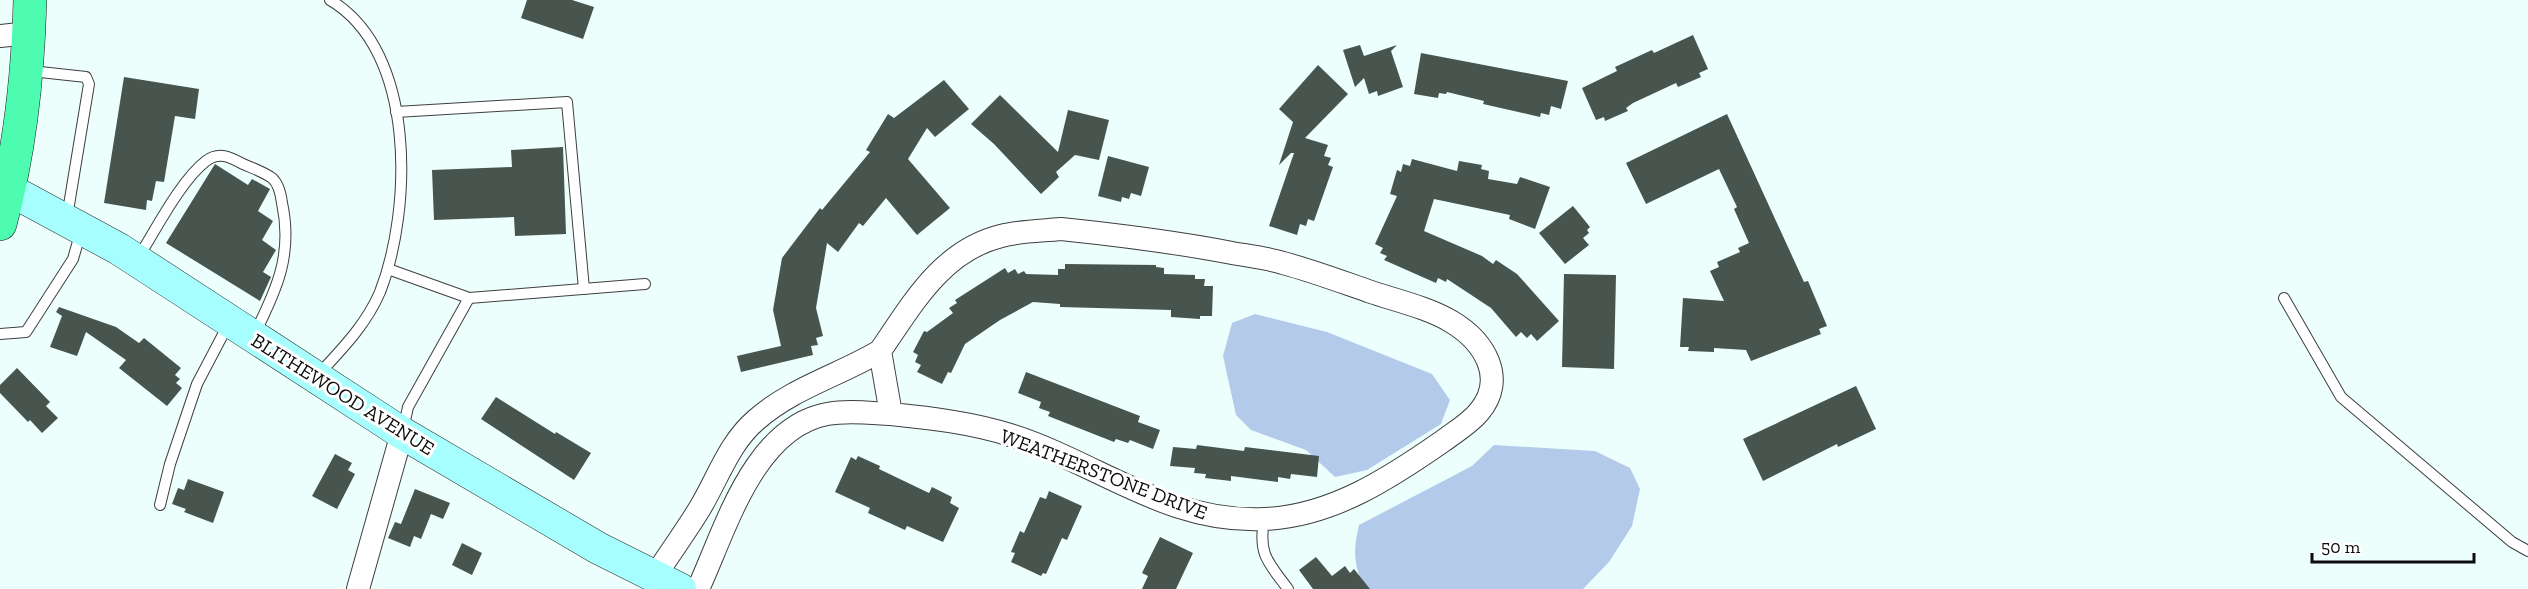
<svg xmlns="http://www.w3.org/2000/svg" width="2528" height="589" viewBox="0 0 2528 589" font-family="'Zilla Slab',serif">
<rect width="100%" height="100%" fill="#ecfffd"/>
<!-- green -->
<g fill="#b3caeb">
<polygon points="1255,314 1327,332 1432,374 1450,400 1441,424 1367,470 1335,477 1306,450 1251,430 1236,415 1223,356 1232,323"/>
<path d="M1494,445L1595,451L1630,468L1640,489L1632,526L1609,562L1583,589H1366C1353,567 1353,550 1359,525L1472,466Z"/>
</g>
<!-- building -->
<g fill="#48554f">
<polygon points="527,0 572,0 594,7 583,39 521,18"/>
<polygon points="1693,35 1708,69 1699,73 1701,77 1678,87 1676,83 1633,103 1626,108 1628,111 1605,121 1604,117 1596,120 1582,88 1617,71 1615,67 1652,50 1654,53"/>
<polygon points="1360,45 1364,56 1397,45 1391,51 1403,87 1378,96 1377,91 1369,94 1364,78 1355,87 1343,50"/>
<polygon points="1421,53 1568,81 1561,109 1551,106 1549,115 1541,113 1540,117 1483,104 1484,101 1447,92 1446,94 1439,93 1438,98 1414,94"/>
<polygon points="1318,65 1348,94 1305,138 1328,145 1324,156 1331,158 1328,165 1333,167 1314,221 1308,219 1306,226 1300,224 1297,235 1269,226 1294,153 1291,153 1279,165 1293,122 1279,109"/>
<polygon points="124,77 199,89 195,119 175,116 164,182 156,181 152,201 147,200 146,210 104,203"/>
<polygon points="944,80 969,109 935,137 927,128 908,159 950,208 917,235 886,198 863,226 859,223 838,252 827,243 816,308 823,336 816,338 818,345 811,346 813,355 741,372 737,356 781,346 773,310 782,258 820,208 822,210 870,152 866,150 888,114 894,118"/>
<polygon points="1000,95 1058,152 1068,110 1109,120 1099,160 1075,155 1056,172 1059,177 1041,194 994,144 971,124"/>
<polygon points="1727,114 1804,282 1808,281 1827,326 1819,329 1821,334 1751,361 1746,350 1714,348 1714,352 1688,351 1689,347 1680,347 1683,298 1724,301 1710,271 1719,267 1717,262 1740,252 1738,248 1749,243 1734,209 1737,207 1719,169 1646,204 1626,163"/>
<polygon points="563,147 566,234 515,236 514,217 434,220 432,170 512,167 511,150"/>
<polygon points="1108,156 1149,167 1141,196 1131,193 1129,199 1122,197 1121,202 1098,196"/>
<polygon points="1412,159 1457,171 1459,161 1482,165 1481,169 1489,171 1488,179 1517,184 1520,177 1550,187 1535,229 1509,219 1510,215 1434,199 1424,231 1482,256 1493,264 1496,260 1517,274 1559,321 1537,341 1531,334 1527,338 1521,332 1516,337 1491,308 1447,279 1446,282 1438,278 1436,283 1384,260 1387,256 1380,253 1383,248 1375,244 1397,196 1390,194 1397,170 1401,172 1403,164 1410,166"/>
<polygon points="215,164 248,185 252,179 270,189 258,211 273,221 262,240 276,250 263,272 271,277 260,301 166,243"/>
<polygon points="1573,206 1590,227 1587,230 1589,233 1583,238 1589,245 1565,264 1539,233"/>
<polygon points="1065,264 1156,265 1156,267 1164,268 1164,274 1195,275 1195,279 1205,279 1204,286 1213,286 1212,316 1200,316 1200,319 1171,317 1171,310 1060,307 1060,304 1033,302 1000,320 965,344 951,373 948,372 942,384 917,372 921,365 915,362 918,355 913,352 924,331 927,332 953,313 949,308 957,303 955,300 1005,268 1008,273 1015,269 1018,274 1024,271 1026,274 1058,275 1058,269 1065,269"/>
<polygon points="1564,274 1616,275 1614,369 1562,367"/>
<polygon points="59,307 116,327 139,343 144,338 181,368 175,375 180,379 176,383 182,388 167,406 119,368 126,360 86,332 77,356 50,347 62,316 56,312"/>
<polygon points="17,368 50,402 46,406 58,418 42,433 30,420 28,422 0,393 0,385"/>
<polygon points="1026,372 1140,416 1138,422 1160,430 1153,449 1130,440 1128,443 1116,439 1114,442 1048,416 1050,412 1039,408 1041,402 1018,393"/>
<polygon points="1856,386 1876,429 1838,447 1837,444 1763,481 1743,439"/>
<polygon points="496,397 555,434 556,432 591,453 574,480 481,419"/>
<polygon points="1197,445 1244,451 1245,447 1319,456 1317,477 1291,474 1290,479 1278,477 1278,482 1231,476 1231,481 1205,478 1206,474 1194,473 1195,468 1170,466 1173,447 1196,449"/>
<polygon points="335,454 352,463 348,470 355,474 337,509 312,496"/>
<polygon points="858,456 880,466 879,469 929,493 932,487 952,497 950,503 959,508 943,542 907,526 905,530 868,513 870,508 835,492 851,457 856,460"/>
<polygon points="188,479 224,492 213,523 184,512 186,509 172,504 178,488 184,490"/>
<polygon points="415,489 450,503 443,519 431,514 421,539 414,536 410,547 388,538 395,522 401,524"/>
<polygon points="1049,491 1082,506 1067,540 1062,538 1046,574 1043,573 1041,576 1011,562 1015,553 1011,552 1020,531 1024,533 1040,497 1046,499"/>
<polygon points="1160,537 1193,553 1176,589 1142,589 1148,576 1142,573"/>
<polygon points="462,543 482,553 472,575 452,565"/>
<polygon points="1316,557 1332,576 1345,566 1350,573 1354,569 1370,589 1313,589 1299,570"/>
</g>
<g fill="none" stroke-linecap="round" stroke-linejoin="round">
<!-- lane casing -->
<g stroke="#3f3f3f" stroke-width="12">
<g id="lane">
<polyline points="31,71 86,77 89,84 67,217"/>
<polyline points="396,112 567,102 584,289"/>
<path d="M138,258C155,231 181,180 206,161C219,151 230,157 243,164C252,168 264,172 272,178C279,184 281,195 282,203C293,254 277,289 255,333"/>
<polyline points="388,269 469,298 408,407 403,430"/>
<polyline points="469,298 645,284"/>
<polyline points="2284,298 2341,397 2512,542 2528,551"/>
<polyline points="0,334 26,332 73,259 81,231"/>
<path d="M317,376C341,350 366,325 380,292C412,210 417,51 330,0"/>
<polyline points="160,505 170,464 197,384 229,323"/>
<path d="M1264,519C1258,555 1268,562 1288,589"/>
</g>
</g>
<!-- street casing -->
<g stroke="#3f3f3f" stroke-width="24">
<g id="street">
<polyline points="0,36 29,33"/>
<path d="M1061,229C1119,235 1175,242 1232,253C1249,256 1267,258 1283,263C1313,271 1342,282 1371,292C1398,301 1429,308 1452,322C1485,342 1507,379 1479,412C1469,424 1455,432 1443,441C1390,478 1332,516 1265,519C1167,524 1099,463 1010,435C973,423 930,418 891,414L880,351C912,305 941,251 1001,236C1020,231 1041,231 1061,229Z"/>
<path d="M655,576C670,553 686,531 700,508C718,478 729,443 756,420C792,388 840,375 880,351"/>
<polyline points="358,589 402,433"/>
<path d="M698,589C725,531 753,428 827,414C848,410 870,413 891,414"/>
</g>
</g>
<!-- secondary casing -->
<g stroke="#2e2e2e" stroke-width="33">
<polyline id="secondary" points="10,190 119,249 402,433 598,548 680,589"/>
</g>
<!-- highway casing -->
<g stroke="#1d1d1d" stroke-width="34">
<path id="highway" d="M0,224C20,151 28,76 30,0"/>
</g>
<!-- lane -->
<use href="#lane" stroke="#fff" stroke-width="10"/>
<!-- street -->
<use href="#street" stroke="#fff" stroke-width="22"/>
<!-- secondary -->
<use href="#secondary" stroke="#a7feff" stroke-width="32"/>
<!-- highway -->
<use href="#highway" stroke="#4dfcb1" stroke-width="33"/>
</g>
<g text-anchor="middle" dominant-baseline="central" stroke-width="6" stroke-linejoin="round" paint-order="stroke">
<!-- street labels -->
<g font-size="20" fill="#0c0c0c" stroke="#fff">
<text transform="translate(343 394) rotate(32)">BLITHEWOOD AVENUE</text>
<text transform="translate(1104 474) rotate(21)">WEATHERSTONE DRIVE</text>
</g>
</g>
<!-- scale -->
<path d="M2312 553v9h162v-9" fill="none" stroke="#0c0c0c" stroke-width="3"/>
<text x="2321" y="553" font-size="18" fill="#0c0c0c" stroke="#ffffff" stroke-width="4.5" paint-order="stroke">50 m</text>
</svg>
